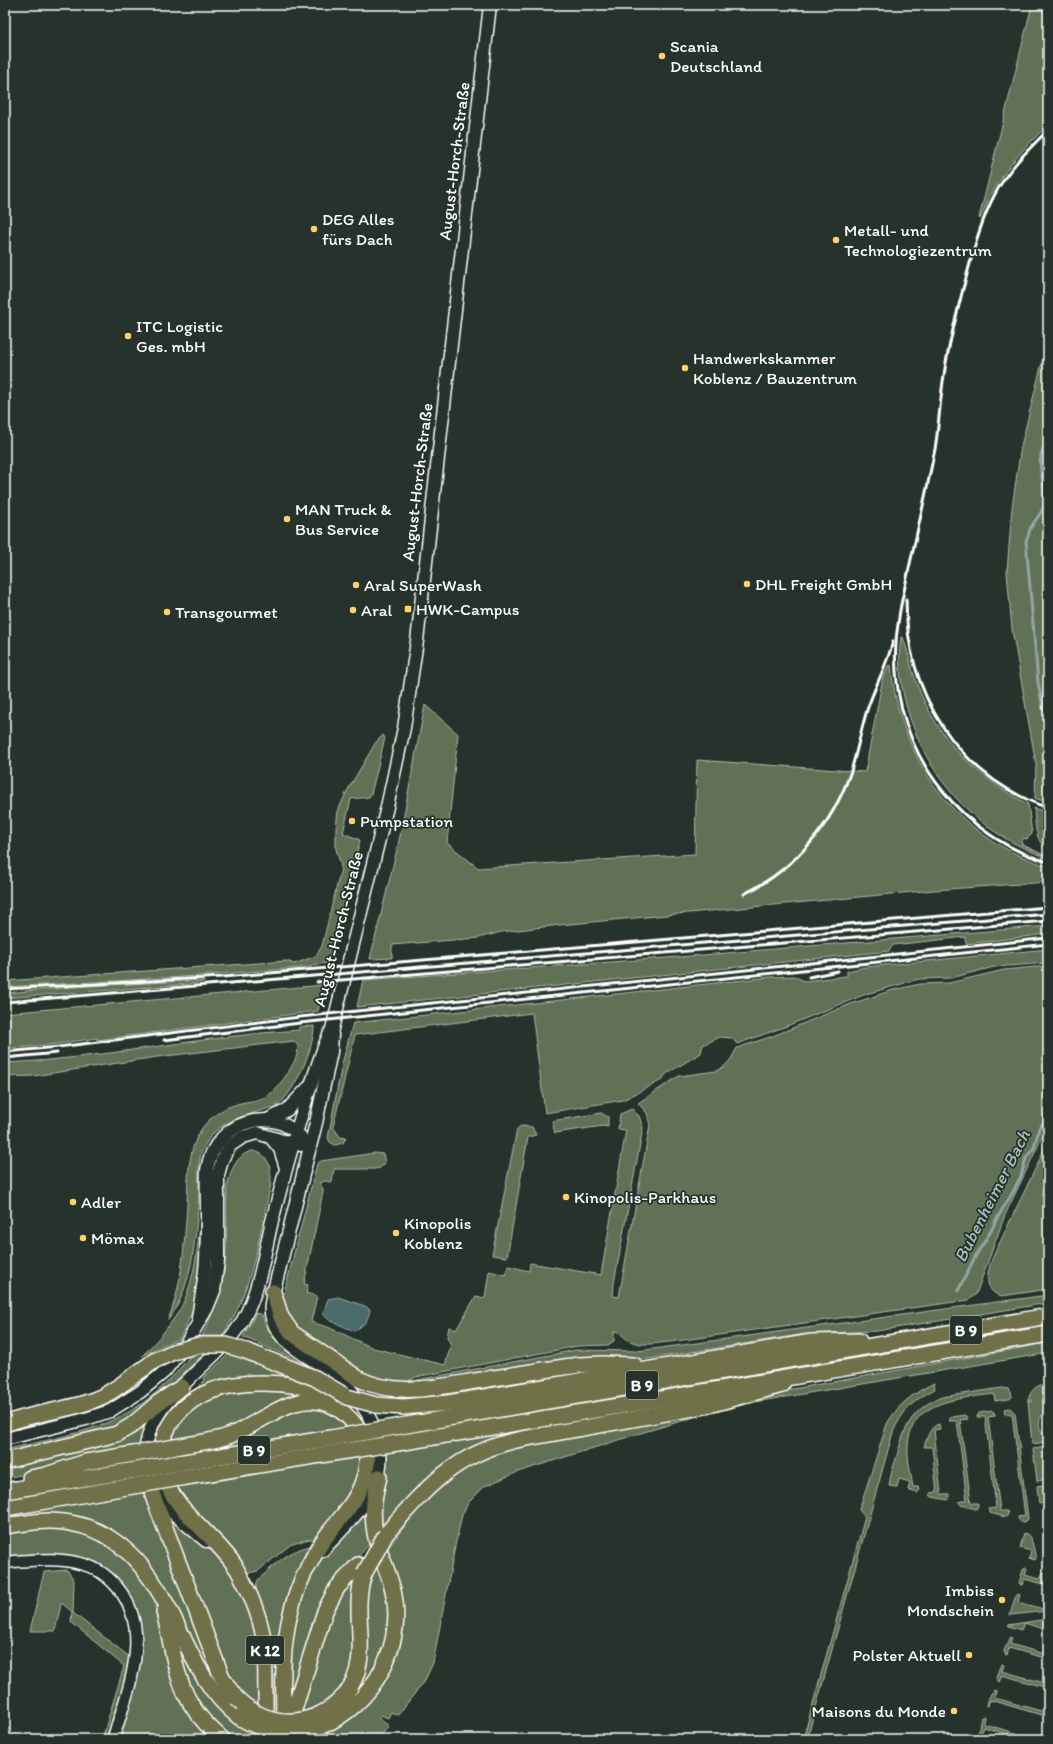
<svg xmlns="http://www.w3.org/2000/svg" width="1053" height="1744" viewBox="0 0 1053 1744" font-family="Itim,sans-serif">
<rect width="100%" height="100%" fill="#26332d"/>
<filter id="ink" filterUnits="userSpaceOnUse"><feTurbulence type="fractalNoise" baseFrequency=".025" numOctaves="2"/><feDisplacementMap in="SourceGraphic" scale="8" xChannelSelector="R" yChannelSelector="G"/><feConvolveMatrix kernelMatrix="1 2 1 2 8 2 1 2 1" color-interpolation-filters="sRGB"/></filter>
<g filter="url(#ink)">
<!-- green -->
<g fill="#607154" stroke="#b0b8aa">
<path d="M1032,5H1048V125C1027,145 1008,165 993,191C988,200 984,210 980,219L979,218Z"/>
<polygon points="1048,339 1048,803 1035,798 1036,764 1012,629 1007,572 1012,508 1021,446"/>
<path d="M901,637H903C909,653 911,669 917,684C938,740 976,777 1028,804L1032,834L1027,839L1023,838L1021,844L1048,857V858C981,835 932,785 910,718C901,691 897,665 901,637Z"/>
<path d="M891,665C899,759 956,839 1048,866V882L934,890L560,925L501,932L478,938L392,945V958L370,959L399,841L425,705L458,734L447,843L478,868L695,854L697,760L865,772L883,677L888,666Z"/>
<polygon points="383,735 385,738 371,794 369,797 351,799 343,833 360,840 329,963 312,965 312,967 182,977 5,987 5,981 287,961 294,964 316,956 322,946 340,873 341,866 336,849 336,828 338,811 346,793 376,742"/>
<path d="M1034,808L1048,813V851C1035,840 1035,825 1034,808Z"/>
<polygon points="1048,926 1048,934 966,944 965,937 893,945 889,951 357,1007 363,980 679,957"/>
<polygon points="1048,949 1048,963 994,967 951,978 919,979 866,994 784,1027 737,1044 732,1038 720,1037 703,1045 701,1053 666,1074 662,1080 623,1100 545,1113 532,1013 355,1035 333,1127 341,1138 346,1137 343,1143 335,1145 330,1142 328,1138 342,1064 353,1023 770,977 794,976 804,981 847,976 847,971 865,967"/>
<path d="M1036,967H1048V1125L1005,1215L976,1294L969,1300L669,1342C647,1344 634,1349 618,1331L614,1332V1341L608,1345L578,1346L416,1377L409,1381L407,1384L386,1382L361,1375L293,1328L283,1305V1297L317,1164L321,1161L375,1153L383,1154L385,1163L380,1168L374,1169H334L332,1182L326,1181L319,1183L323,1189V1192L304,1284L308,1285L306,1293L317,1296L311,1322L330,1328L373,1348L445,1365L451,1345L447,1337L449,1327L456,1330L476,1296L485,1298L489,1271L505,1275L508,1266L529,1271L530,1263L601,1275L626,1130L618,1129L620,1114L632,1109L639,1116L643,1128L614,1283L613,1296L619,1297L650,1125L647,1113L638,1103L679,1076L716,1071L725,1066L731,1059L737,1048L773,1036L848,1005L893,990L920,984L949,983L1004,970Z"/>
<polygon points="204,980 204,982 189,984 5,998 5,993 72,987"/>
<polygon points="324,985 318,1011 97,1040 97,1038 57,1044 5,1049 5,1013"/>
<path d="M314,1026C314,1048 296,1090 278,1105C257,1113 235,1116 217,1130C209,1137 202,1148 200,1158C198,1169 199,1181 199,1192C196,1232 194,1287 168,1320C183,1283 184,1245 187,1206C188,1180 187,1152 201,1130C209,1117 226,1106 241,1103C249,1101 257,1101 265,1097C275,1092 283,1080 289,1071C294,1062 298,1056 298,1046L294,1041L157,1057L33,1076L5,1077V1063C103,1059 200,1036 299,1030V1027Z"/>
<polygon points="601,1113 608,1117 608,1127 603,1126 555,1133 552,1121"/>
<polygon points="521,1126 532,1127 536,1135 528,1137 507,1257 492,1255 517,1129"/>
<path d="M1048,1141V1289L1002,1296C994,1294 989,1290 988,1282C986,1267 997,1249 1003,1236C1018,1204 1034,1173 1048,1141Z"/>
<path d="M252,1151C270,1153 271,1169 271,1184C259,1235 253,1292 222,1336H202C211,1317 219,1298 223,1278C228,1248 226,1217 227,1187C230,1172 236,1155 252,1151Z"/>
<path d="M202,1197C203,1245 205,1297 179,1339L166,1344L142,1356C156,1342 168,1328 179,1311C196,1283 200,1230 202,1197Z"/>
<polygon points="1048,1295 1048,1303 877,1331 805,1334 648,1359 614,1359 413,1382 417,1380 576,1350 637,1351 653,1349"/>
<path d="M256,1313L262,1315C269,1340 287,1351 308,1365L243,1337Z"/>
<polygon points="1048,1343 1048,1353 755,1402 695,1417 634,1435 518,1472 485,1486 468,1503 462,1515 456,1541 433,1663 425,1680 398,1715 391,1712 388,1718 381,1715 378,1718 389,1726 378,1739 293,1739 311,1736 394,1658 385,1552 420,1506 435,1491 467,1467 484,1458 502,1451 597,1433 782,1391"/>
<path d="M206,1352L137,1417L123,1426L5,1456V1450C39,1441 86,1434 117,1418C147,1404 171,1381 191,1355Z"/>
<polygon points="230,1353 283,1373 282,1378 181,1403 204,1381 203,1378"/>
<path d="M934,1383L935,1389C915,1399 902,1411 893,1432L807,1739H803L865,1517L859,1510L887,1424C898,1404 914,1393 934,1383Z"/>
<path d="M1048,1383V1410C1036,1418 1037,1430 1048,1438V1442L1032,1444L1028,1401L1032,1402V1400H1028C1031,1389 1037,1385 1048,1383Z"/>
<polygon points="250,1388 313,1393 234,1429 168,1442 174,1425 205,1399"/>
<path d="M1002,1388L1008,1389L1011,1392L1012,1397L1009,1399L995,1401L994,1394C960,1399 911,1399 908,1445C907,1459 911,1474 913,1487H919L920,1490L917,1493L908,1490L910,1482L899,1479L897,1487L889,1486C890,1477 893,1467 896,1459C904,1429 911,1408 942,1397Z"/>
<polygon points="297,1407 328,1409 351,1427 177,1456 176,1451"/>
<path d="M1010,1408L1015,1413L1028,1519L1024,1523C1021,1522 1018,1521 1018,1517L1025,1516L1012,1414H1005L1004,1409Z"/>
<polygon points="992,1411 994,1412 995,1416 988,1417 1000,1511 1007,1511 1008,1515 1005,1517 990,1513 988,1509 996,1508 985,1417 977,1417 979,1413"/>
<polygon points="965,1415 968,1419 960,1420 971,1503 978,1503 978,1506 976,1509 961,1505 959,1502 967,1500 957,1421 949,1421 951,1417"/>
<polygon points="151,1417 142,1447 41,1471 5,1478 5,1466 123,1441 140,1428"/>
<path d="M939,1424L940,1429L934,1430L941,1494H949V1498L948,1500L932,1497L930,1495L931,1493L937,1492L932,1447H924C927,1438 930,1426 939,1424Z"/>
<polygon points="507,1431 506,1437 482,1446 383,1530 379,1508 385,1474 386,1451"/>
<polygon points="1047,1447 1048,1479 1037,1481 1033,1449"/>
<polygon points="363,1455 356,1487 317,1538 305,1540 290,1545 258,1571 248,1573 244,1571 173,1486"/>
<polygon points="1048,1484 1048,1503 1039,1504 1037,1486"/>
<polygon points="148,1491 233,1707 117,1536 5,1521 5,1515"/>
<polygon points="365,1511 371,1542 343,1574 324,1601 303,1656 290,1707 288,1678 292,1636 301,1596 314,1568"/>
<path d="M166,1516C183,1528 202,1540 217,1555C244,1584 261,1627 260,1667C260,1681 259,1695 258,1710L234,1689Z"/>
<path d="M63,1528L91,1535L125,1555L153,1596L164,1630L215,1739H121C120,1715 134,1692 139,1668C149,1619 128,1567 75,1556C53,1552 28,1556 5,1557V1532L25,1529Z"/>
<path d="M1024,1533C1033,1535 1033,1549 1036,1558L1035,1560L1029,1558L1031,1551L1020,1548Z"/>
<path d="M314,1545C305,1559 296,1573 290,1588C275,1628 277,1672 276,1714L271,1712C273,1681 275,1651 266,1620C263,1606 251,1594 258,1580C278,1562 287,1551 314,1545Z"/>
<polygon points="378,1561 387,1588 390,1635 366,1687 318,1719 350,1696 365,1588"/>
<polygon points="360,1568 356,1666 337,1698 298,1717 331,1608"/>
<polygon points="1025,1568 1027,1568 1025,1575 1040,1579 1043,1572 1048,1574 1048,1585 1024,1579 1022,1585 1021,1585 1019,1583 1023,1570"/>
<polygon points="67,1570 74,1580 73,1613 131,1658 123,1692 109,1739 102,1739 124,1666 71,1622 72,1612 63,1604 61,1604 55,1631 30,1631 44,1572"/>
<polygon points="1018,1594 1020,1595 1018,1602 1043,1609 1045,1603 1048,1603 1048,1611 1010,1615 1015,1598"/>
<polygon points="1048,1619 1048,1630 1024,1623 1021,1630 1009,1626 1008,1625"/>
<polygon points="176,1632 185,1651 260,1734 260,1739 228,1739 204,1715 184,1678"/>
<polygon points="1010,1637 1012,1638 1010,1644 1048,1655 1048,1659 1009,1648 1007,1655 1005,1654 1004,1651"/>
<polygon points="1002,1664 1004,1665 1002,1671 1048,1684 1048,1688 1002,1675 999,1682 998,1681 996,1678 1000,1666"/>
<polygon points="995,1690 997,1692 995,1698 1048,1713 1048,1717 990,1700 988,1706 986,1706 987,1700"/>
<polygon points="985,1716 984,1724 1037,1739 1025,1739 983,1727 980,1734 979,1734 978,1731 981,1718"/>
</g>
<!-- water -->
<path fill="#486c6b" stroke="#91a7a6" d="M338,1297L365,1306L370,1310C368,1321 363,1326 354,1331L329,1320L323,1314L328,1299Z"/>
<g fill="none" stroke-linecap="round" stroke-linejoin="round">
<!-- stream -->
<g stroke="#91a7a6" stroke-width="3">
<path d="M1048,440C1031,463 1048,481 1044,505C1042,514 1034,521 1030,529C1029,533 1028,538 1026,541L1038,682L1043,709L1048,721"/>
<polyline points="958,1291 976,1255 991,1231 996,1220 1013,1192 1021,1176 1026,1158 1034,1148 1039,1128 1044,1122 1045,1116 1048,1112"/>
</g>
<!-- tertiary casing -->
<g stroke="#fff" stroke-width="14">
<path id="tertiary" d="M5,1562C29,1561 54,1557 78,1563C94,1566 108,1576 118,1588C154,1632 127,1692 113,1739"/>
</g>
<!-- secondary casing -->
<g stroke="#fff" stroke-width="15">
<g id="secondary">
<polyline points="267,1120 287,1110 308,1088"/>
<polyline points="271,1138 280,1149 286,1168"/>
<path d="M198,1318C201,1298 205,1279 206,1258C207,1241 207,1224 207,1207C207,1195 206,1182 207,1170C210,1145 229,1125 254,1121C273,1118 287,1123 301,1137"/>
<polyline points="5,1439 86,1419 110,1411 140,1392 164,1372 186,1344 207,1308 214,1291 218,1261 218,1175 222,1160 226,1152 231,1145 243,1137 257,1133 280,1140 301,1145"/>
<path d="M146,1460C140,1401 217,1366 243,1320C259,1291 264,1256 271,1225C283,1179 295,1133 310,1088C317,1068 322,1048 332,1029L387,807L404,728L417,641L490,5"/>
<polyline points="155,1486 174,1514 206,1541"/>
<path d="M323,1550C363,1508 402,1474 367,1413C358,1397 345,1382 329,1371C310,1357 281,1345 273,1321C268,1310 272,1297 275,1286L316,1123L331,1052L332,1034"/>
</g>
</g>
<!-- primary casing -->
<g stroke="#fff" stroke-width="17">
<g id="primary">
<path d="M235,1566C251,1593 262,1619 265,1649L266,1739"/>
<path d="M284,1733C282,1676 280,1618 308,1567"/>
</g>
</g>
<!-- trunk casing -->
<g stroke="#fff" stroke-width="18">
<g id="trunk">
<path d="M273,1292L281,1317L292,1333L359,1379C399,1399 446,1385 488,1379C518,1374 548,1369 579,1365L602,1364L634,1365"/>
<polyline points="403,1407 448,1403 812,1342 859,1341"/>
<path d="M5,1424C34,1412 66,1411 94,1400C110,1394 122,1384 136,1374"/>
<polyline points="401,1426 1048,1316"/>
<polyline points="404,1442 1048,1334"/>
<path d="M175,1447C193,1443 214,1442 231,1435C263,1423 292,1390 329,1404C340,1409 349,1416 356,1426C368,1443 370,1462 363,1481C356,1503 338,1520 325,1538C318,1547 313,1557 308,1567"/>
<polyline points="5,1461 117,1434 131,1426 158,1403 182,1387"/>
<polyline points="178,1463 331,1438"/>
<polyline points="148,1475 153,1496 221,1675 228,1687 236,1698"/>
<polyline points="30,1478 46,1475 86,1462 134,1454"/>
<polyline points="180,1478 333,1453"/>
<polyline points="5,1491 136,1470"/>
<polyline points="5,1508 139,1485"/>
<path d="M5,1526C20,1524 35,1521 50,1521C118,1522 152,1572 178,1627C194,1661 209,1694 239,1717"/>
<path d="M386,1534C426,1487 458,1451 522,1439L705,1406L782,1385"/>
<path d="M235,1566C214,1534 177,1514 164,1477C158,1458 160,1441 170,1424C203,1370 286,1380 338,1394"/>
<path d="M164,1612C172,1643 174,1676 191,1704C199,1718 210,1728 222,1739"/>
<path d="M307,1719C322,1715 335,1706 345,1695C375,1657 349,1616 364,1574"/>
<path d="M310,1730C366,1714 405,1653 394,1595C391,1579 384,1564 379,1549C371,1524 372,1502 379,1477"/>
<polyline points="287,1732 325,1611 337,1588 358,1565"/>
</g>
</g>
<!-- tertiary -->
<use href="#tertiary" stroke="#26332d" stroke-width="11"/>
<!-- secondary -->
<use href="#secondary" stroke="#26332d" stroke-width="12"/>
<!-- primary -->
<use href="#primary" stroke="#70704a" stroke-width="14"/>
<!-- trunk -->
<use href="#trunk" stroke="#70704a" stroke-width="15"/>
<!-- rail -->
<g stroke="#fff" stroke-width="3">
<path d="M1048,130C1028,150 1008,169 995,194C979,224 972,257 963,289C956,317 948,346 944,375C940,399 939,425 935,449C927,489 918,529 909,568C906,584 901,601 899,617C888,678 903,742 942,790C969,824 1006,850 1048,862"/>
<path d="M906,599C906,693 957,776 1048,808"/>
<path d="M744,894C795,869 832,826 851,771C857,751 861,730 867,710C875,686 887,665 893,641"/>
<polyline points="809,977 838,971"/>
<polyline points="317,982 1048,921"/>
<polyline points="5,989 222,977 1048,907"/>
<polyline points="5,1002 1048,914"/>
<polyline points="164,1040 300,1023 1048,944"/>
<polyline points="5,1052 58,1047 300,1017 1048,938"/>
<polyline points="5,1058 57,1053"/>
</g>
<!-- trunk-bridge casing -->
<g stroke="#fff" stroke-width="18" stroke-linecap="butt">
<g id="trunk-bridge">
<polyline points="136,1374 154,1361 173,1352 199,1345 226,1345 246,1351 315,1378 347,1397 376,1405 403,1407"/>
<polyline points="331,1438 401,1426"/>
<polyline points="333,1453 404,1442"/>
<polyline points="134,1454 175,1447"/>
<polyline points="136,1470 178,1463"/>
<polyline points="139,1485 180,1478"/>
<polyline points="364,1574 386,1534"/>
<path d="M236,1698C256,1717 279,1726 307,1719"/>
<path d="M239,1717C261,1731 284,1736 310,1730"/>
</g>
</g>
<!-- trunk-bridge -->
<use href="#trunk-bridge" stroke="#70704a" stroke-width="15"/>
</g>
</g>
<!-- markers -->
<g fill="#ffd166" stroke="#26332d" stroke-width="1.5">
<circle cx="662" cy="56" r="4"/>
<circle cx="314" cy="229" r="4"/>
<circle cx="836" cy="240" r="4"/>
<circle cx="128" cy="336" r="4"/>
<circle cx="685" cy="368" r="4"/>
<circle cx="287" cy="519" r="4"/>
<circle cx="747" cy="584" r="4"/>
<circle cx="356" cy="585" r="4"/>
<rect x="404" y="605" width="8" height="8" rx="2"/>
<circle cx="353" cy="610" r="4"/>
<circle cx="167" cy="612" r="4"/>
<circle cx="352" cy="821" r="4"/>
<circle cx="566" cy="1197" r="4"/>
<circle cx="73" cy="1202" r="4"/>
<circle cx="396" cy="1233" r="4"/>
<circle cx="83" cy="1238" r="4"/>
<circle cx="1002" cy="1600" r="4"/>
<circle cx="969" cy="1655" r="4"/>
<circle cx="954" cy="1711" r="4"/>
</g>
<g text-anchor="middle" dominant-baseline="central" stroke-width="3.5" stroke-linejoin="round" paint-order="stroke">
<!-- shield labels -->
<g fill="#26332d" stroke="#bec2c0" stroke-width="1">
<rect x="950" y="1316" width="32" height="28" rx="3"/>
<rect x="626" y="1371" width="32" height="28" rx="3"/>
<rect x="238" y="1436" width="32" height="28" rx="3"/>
<rect x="246" y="1636" width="38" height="28" rx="3"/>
</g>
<g font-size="16" font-weight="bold" fill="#fff">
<text x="966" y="1330">B 9</text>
<text x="642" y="1385">B 9</text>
<text x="254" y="1450">B 9</text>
<text x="265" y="1650">K 12</text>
</g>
<!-- poi labels -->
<g font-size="17" fill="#fff" stroke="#26332d" text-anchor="start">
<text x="670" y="46">Scania<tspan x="670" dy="20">Deutschland</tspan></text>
<text x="322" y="219">DEG Alles<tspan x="322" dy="20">fürs Dach</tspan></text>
<text x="844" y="230">Metall- und<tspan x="844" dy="20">Technologiezentrum</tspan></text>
<text x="136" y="326">ITC Logistic<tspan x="136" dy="20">Ges. mbH</tspan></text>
<text x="693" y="358">Handwerkskammer<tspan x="693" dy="20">Koblenz / Bauzentrum</tspan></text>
<text x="295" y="509">MAN Truck &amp;<tspan x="295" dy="20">Bus Service</tspan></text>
<text x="755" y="584">DHL Freight GmbH</text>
<text x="364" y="585">Aral SuperWash</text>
<text x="416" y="609">HWK-Campus</text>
<text x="361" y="610">Aral</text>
<text x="175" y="612">Transgourmet</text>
<text x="360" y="821">Pumpstation</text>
<text x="574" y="1197">Kinopolis-Parkhaus</text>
<text x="81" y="1202">Adler</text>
<text x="404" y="1223">Kinopolis<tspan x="404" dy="20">Koblenz</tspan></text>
<text x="91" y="1238">Mömax</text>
<text x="994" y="1590" text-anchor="end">Imbiss<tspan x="994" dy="20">Mondschein</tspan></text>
<text x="961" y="1655" text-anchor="end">Polster Aktuell</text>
<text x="946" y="1711" text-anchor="end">Maisons du Monde</text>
</g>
<!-- street labels -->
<g font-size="17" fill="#fff" stroke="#26332d">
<text transform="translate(454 161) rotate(-83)">August-Horch-Straße</text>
<text transform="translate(417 482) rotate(-83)">August-Horch-Straße</text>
<text transform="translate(338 929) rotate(-76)">August-Horch-Straße</text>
</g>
<!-- water labels -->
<g font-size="18" font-style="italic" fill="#adbdbc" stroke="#26332d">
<text transform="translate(992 1196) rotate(-63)">Bubenheimer Bach</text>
</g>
</g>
<!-- margin -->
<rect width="1053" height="1744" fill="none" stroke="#26332d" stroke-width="20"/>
<rect x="10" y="10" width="1033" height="1724" fill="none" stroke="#fff" stroke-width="1.5" filter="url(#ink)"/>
</svg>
